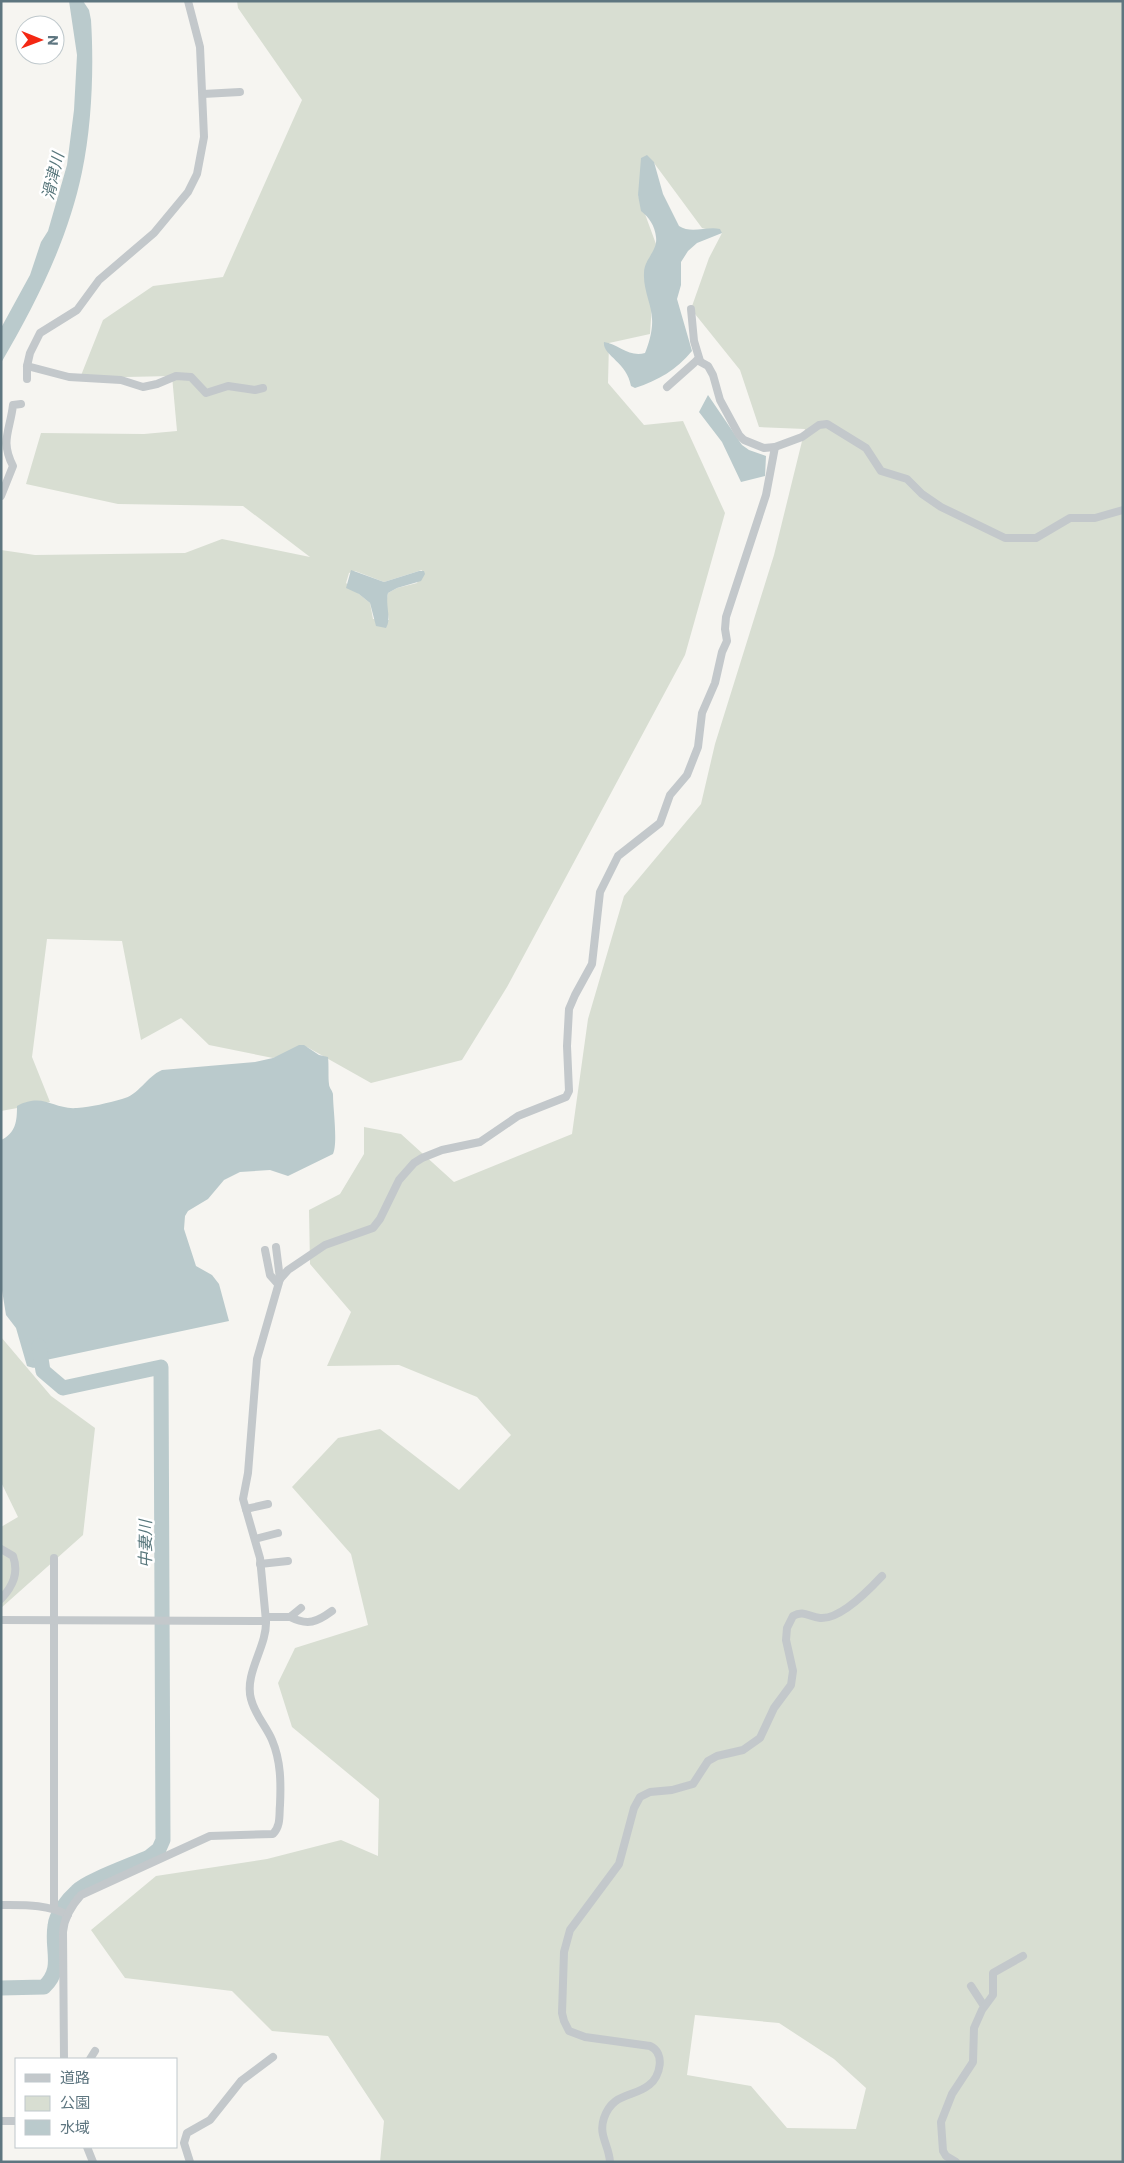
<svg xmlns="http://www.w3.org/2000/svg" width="1124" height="2163" viewBox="0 0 1124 2163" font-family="Commissioner,'Noto Sans JP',sans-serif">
<rect width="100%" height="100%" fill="#f6f5f1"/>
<!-- green -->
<g fill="#d8ded2" fill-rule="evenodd">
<path d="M237,1H1123V2162H380L384,2121L328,2036L272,2031L232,1991L125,1978L91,1930L156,1876L267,1859L341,1840L378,1856L379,1799L292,1727L278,1683L295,1648L368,1625L351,1554L292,1487L338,1438L380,1429L459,1490L511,1435L477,1397L399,1365L327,1366L351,1312L310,1264L309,1210L340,1194L364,1154V1127L401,1134L454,1182L572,1134L588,1019L624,896L701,804L715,744L774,555L805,429L759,427L740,370L691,309L709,258L722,233L702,228L654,163L638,195L656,244L650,334L609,343L608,383L644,425L683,421L725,513L685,655L507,987L462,1060L371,1083L307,1047L273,1058L209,1045L181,1018L141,1040L122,941L47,939L32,1057L50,1102L1,1111V550L35,555L185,553L222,539L310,557L243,506L118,504L26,484L41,433L144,434L177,431L172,376L80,378L103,320L153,286L223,277L302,100L238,8ZM422,570L417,583L397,588L388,593L386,603L389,620L373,619L370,603L346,583L349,573L355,571L384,582ZM695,2015L779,2023L834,2059L866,2088L856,2129L787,2128L751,2086L687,2075Z"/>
<polygon points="1,1337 51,1396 95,1428 83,1535 1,1608 1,1527 18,1517 1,1482"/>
</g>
<!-- water -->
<g fill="#bacacc">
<path d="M69,1H83L89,10L91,20C94,67 92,125 82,172C68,240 36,303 1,363V328L30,275L41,242L48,231L67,165L74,110L77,55Z"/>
<path d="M647,155L654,162L663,194L679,226C691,234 707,226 720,229L722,233L697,243L688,251L681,262V285L677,299L692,351C676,370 659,380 635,388L631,386C627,362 602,355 604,342C618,344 630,358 645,353C649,344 653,329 652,319C652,305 643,290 644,273C644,259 658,251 656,237C655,226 649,217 641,211L638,195L641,158Z"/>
<polygon points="708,395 742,445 749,450 766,456 765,476 741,482 722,442 699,412"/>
<path d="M351,570L384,582L419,571H424L425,574L421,581L397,588L388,593C385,605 392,619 386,628L376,626L370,603L359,594L346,588Z"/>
<path d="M299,1045H304L319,1055L328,1057C329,1066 328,1077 329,1084C329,1088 333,1091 333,1095C333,1109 338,1143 333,1154L288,1176L270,1170L240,1172L224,1180L208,1199L188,1211L185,1216L184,1229L196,1266L212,1275L219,1284L229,1321L46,1360C39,1367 37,1370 27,1366L16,1328L6,1315L1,1284V1140C16,1133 17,1121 17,1106C44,1092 53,1110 77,1108C91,1107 108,1103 122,1099C139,1095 146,1077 162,1070L255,1062L273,1058Z"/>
</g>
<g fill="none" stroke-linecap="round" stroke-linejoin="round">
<!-- river -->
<path stroke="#bacacc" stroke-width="15" d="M1,1988L44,1987C64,1968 51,1950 55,1926C56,1914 68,1899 77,1891C86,1881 134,1864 149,1857L159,1849L163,1840L161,1367L63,1388L43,1371L39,1346"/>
<!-- minor -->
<g stroke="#c3c8cb" stroke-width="8">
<polyline points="203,94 240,92"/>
<polyline points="691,309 694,341 700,361"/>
<polyline points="27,366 69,377 121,380 143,387 157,384 176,376 191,377 206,393 228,386 255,390 263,388"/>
<polyline points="27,379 27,366 30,353 40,333 77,310 99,280 154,233 188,192 197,174 204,137 200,47 188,1"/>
<polyline points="667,387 694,363 697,360 708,366 713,375 720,400 739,435 744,440 764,448 775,447 802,437 819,425 827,424 866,448 881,471 907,479 922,494 941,507 1005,538 1036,538 1070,518 1095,518 1123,510"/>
<path d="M1,496L13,466C0,441 10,431 13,405L21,404"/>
<polyline points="276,1247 280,1279"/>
<polyline points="265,1250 270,1275 278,1284"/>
<polyline points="246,1509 268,1504"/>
<polyline points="255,1539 278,1533"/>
<path d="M1,1549L13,1556C19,1573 13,1586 1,1599"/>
<polyline points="54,1558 54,1908"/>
<polyline points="260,1564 288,1561"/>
<polyline points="266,1617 290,1617 301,1608"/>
<path d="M290,1617C308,1626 317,1622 332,1611"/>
<polyline points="1,1620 266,1621"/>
<path d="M1,1905C25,1905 47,1904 68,1915"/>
<polyline points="971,1986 984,2006"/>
<path d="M64,2059L63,1932C64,1919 72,1905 81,1895L210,1836L273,1834C281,1826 279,1815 280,1805C281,1783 281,1761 272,1740C266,1726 255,1715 251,1699C244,1673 267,1647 266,1621L260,1558L243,1499L248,1473L257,1359L280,1279L288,1270L325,1245L373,1228L380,1219L399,1180L414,1163L422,1158L442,1150L480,1142L518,1116L566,1097L569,1091L567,1046L569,1009L575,995L592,964L600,892L618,856L660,823L670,795L687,775L698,747L702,713L715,683L722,652L727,641L725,629L726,617L766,495L775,447"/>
<polyline points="90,2059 95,2051"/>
<polyline points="1,2121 16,2121"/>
<polyline points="87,2147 93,2162"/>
<polyline points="190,2162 184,2143 187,2133 210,2120 241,2081 273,2057"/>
<path d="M610,2162C609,2145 598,2135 604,2118C613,2092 633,2098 649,2085C660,2077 666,2053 650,2046L585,2037L569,2031L564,2021L562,2013L564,1952L570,1930L619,1864L634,1808L640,1797L650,1792L672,1790L693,1784L708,1761L717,1756L743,1750L760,1738L774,1708L791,1685L793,1671L786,1640L787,1628L793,1616C804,1610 809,1617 820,1618C840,1620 869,1590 882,1576"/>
<polyline points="956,2162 946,2156 943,2151 941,2122 952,2094 973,2062 974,2028 982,2010 993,1995 993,1973 1023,1956"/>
</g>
</g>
<g text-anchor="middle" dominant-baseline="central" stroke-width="5" stroke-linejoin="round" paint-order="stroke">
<!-- water labels -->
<g font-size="16" font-style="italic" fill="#58777c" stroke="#fff">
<text transform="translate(52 176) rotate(-77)">滑津川</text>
<text transform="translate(144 1544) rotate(-90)">中妻川</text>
</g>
</g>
<!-- border -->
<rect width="1124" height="2163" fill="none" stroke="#5e7680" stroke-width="5"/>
<!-- legend -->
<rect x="15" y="2058" width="162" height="90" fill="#ffffff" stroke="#bfc8cc"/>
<rect x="25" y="2074" width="25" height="8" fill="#c3c8cb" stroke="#bfc8cc"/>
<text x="60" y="2083" font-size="15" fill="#5e7680">道路</text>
<rect x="25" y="2096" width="25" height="15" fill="#d8ded2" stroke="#bfc8cc"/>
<text x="60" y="2108" font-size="15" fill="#5e7680">公園</text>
<rect x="25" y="2120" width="25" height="15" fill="#bacacc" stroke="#bfc8cc"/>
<text x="60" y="2133" font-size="15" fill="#5e7680">水域</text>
<!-- north arrow -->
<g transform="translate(40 40) rotate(91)"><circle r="24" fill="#ffffff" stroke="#bfc8cc"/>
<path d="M0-4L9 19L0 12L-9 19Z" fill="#f42813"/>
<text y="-8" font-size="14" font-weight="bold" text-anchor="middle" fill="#5e7680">N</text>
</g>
</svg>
